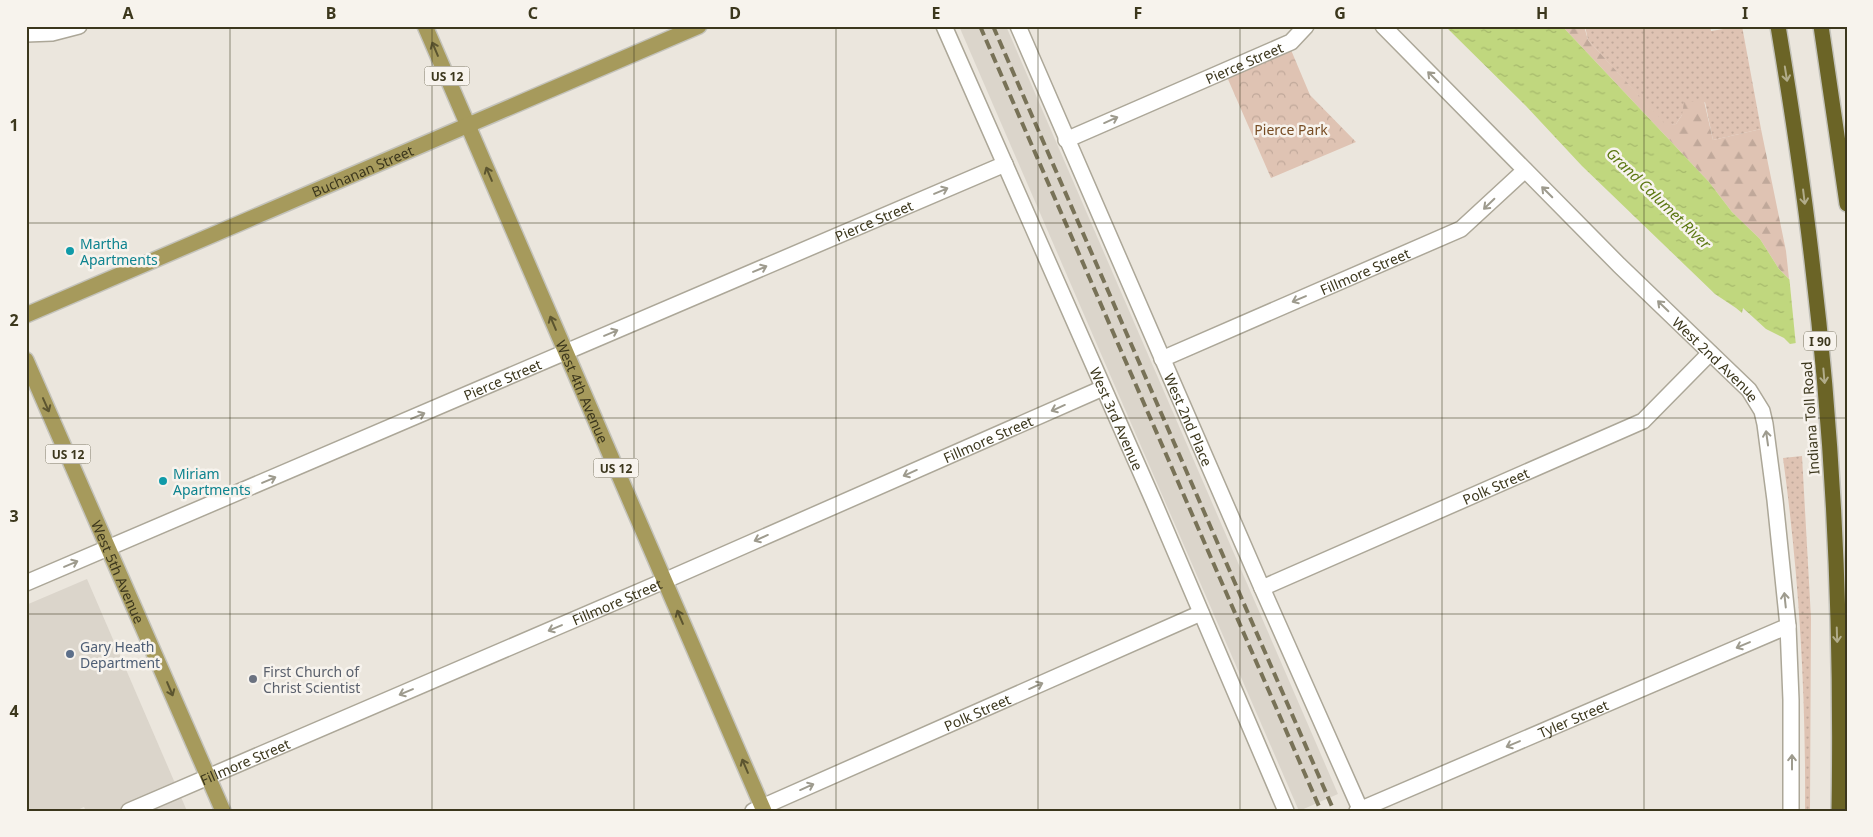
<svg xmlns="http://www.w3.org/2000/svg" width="1873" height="837" viewBox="0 0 1873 837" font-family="'Noto Sans',sans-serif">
<defs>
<pattern id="grass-dots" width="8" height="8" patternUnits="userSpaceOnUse" patternTransform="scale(1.25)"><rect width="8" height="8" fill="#dfc3b3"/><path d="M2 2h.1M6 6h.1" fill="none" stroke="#c0a89a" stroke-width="1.8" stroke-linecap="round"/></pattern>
<pattern id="forest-firs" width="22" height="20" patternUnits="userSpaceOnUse" patternTransform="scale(1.25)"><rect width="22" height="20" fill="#dfc3b3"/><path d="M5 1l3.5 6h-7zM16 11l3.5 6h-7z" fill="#c0a89a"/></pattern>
<pattern id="park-crowns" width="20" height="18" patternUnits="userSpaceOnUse" patternTransform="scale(1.25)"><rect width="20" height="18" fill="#dfc3b3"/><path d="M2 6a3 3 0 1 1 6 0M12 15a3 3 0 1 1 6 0" fill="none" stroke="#c0a89a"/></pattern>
<pattern id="water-ripples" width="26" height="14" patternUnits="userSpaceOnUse" patternTransform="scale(1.25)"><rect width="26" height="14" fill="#c0d77e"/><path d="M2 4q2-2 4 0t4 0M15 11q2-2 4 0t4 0" fill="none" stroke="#a6b96c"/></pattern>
</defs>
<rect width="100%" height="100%" fill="#ebe6dd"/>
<!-- built -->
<g fill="#dbd5cb">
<polygon points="959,26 1006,26 1338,794 1299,811"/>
<polygon points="87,579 187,811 86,811 84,807 75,811 26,811 26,605"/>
</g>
<!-- grass -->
<g fill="url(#grass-dots)">
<polygon points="1585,26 1710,26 1711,31 1742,26 1761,129 1713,140 1705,102 1682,115 1676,124 1666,126 1588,40"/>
<path d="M1802,456L1811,618L1810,811H1805C1806,693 1799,575 1783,458Z"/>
</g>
<!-- forest -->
<polygon fill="url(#forest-firs)" points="1562,26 1584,26 1588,40 1666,125 1676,124 1682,115 1684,102 1704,101 1713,140 1761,129 1786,251 1789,279 1779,269 1760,239 1732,212 1709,182"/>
<!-- park -->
<polygon fill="url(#park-crowns)" points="1291,50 1310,95 1356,142 1271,178 1227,77"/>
<!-- water -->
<polygon fill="url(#water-ripples)" points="1445,26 1562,26 1709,182 1732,212 1760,239 1779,269 1789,279 1847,313 1796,343 1790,344 1784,338 1766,329 1743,308 1742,313 1736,308 1715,294 1582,166 1526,106"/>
<!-- pier -->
<polygon fill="#ebe6dd" points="1789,275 1847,310 1847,373 1796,346"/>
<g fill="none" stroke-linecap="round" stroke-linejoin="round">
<!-- minor casing -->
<g stroke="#aca798" stroke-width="18">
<g id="minor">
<path id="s1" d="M944,26L1153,500L1286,811"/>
<path id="s2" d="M1018,26L1262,588L1361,811"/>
<path id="s3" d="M1383,26L1619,265L1749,390L1762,411L1765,424L1775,500L1788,626L1791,700V811"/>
<polyline points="26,34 52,33 79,26"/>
<path id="s4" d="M1066,140L1291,42L1306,26"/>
<path id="s5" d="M1162,359L1461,229L1525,170"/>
<path id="s6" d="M26,583L1005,164"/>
<path id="s7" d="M1262,588L1643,421L1710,353"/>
<path id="s8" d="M129,811L664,581L1103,388"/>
<path id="s9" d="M753,811L1201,613"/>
<path id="s10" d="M1357,811L1788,626"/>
</g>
</g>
<!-- major casing -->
<g stroke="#c4c3bb" stroke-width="18">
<g id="major">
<path id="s11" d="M425,26L764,811"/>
<path id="s12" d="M26,315L699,26"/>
<path id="s13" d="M26,360L223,811"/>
</g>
</g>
<!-- highway casing -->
<g stroke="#c4c3bb" stroke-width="18">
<g id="highway">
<path d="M1778,26C1791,104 1803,183 1812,261C1834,443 1842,628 1839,811"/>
<polyline points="1821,26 1847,204"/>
</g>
</g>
<!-- minor -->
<use href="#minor" stroke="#fff" stroke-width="15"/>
<!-- major -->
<use href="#major" stroke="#a69a5c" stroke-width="15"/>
<!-- highway -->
<use href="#highway" stroke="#6b6426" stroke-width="15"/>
<!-- rail -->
<g stroke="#787257" stroke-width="4" stroke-dasharray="10 5" stroke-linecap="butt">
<polyline points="980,26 1321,811"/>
<polyline points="993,26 1334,811"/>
</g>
</g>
<!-- one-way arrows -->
<defs><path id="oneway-shaft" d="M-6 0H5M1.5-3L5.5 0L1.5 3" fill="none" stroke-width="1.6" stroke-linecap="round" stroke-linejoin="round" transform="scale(1.25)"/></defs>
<g stroke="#5c5530">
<use href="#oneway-shaft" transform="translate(435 49) rotate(-113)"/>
<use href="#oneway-shaft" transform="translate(489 174) rotate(-113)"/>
<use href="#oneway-shaft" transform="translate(553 323) rotate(-113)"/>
<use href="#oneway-shaft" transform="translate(46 405) rotate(66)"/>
<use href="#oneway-shaft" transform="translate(680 617) rotate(-113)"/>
<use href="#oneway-shaft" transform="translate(170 689) rotate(67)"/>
<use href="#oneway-shaft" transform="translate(745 766) rotate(-113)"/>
</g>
<g stroke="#b1ac8a">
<use href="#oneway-shaft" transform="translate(1786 74) rotate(81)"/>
<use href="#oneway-shaft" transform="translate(1804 197) rotate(83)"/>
<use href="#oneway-shaft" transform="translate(1824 376) rotate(85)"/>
<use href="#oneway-shaft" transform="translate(1837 635) rotate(88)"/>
</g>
<g stroke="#9e9b8e">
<use href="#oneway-shaft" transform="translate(1433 77) rotate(-135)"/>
<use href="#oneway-shaft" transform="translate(1111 120) rotate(-24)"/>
<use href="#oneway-shaft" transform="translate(941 191) rotate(-23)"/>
<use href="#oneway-shaft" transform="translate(1547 192) rotate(-135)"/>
<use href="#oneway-shaft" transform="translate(1489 204) rotate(136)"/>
<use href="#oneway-shaft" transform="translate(760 269) rotate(-23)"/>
<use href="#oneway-shaft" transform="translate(1299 299) rotate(157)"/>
<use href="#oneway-shaft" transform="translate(1663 306) rotate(-136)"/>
<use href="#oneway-shaft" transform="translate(611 333) rotate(-23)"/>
<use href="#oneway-shaft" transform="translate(1058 408) rotate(156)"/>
<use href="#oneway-shaft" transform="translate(418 416) rotate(-23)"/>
<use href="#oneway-shaft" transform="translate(1767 438) rotate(-98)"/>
<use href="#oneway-shaft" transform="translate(910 473) rotate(156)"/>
<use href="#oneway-shaft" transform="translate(269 480) rotate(-23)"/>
<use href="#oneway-shaft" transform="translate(761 538) rotate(156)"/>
<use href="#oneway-shaft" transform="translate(71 564) rotate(-23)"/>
<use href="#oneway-shaft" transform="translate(1785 600) rotate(-96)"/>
<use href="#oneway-shaft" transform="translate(555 628) rotate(157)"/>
<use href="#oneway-shaft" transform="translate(1743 645) rotate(157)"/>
<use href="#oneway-shaft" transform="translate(1036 686) rotate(-24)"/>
<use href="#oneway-shaft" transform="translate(406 692) rotate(157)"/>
<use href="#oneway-shaft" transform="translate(1513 744) rotate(157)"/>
<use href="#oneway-shaft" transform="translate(1792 762) rotate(-90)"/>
<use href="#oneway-shaft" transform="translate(807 787) rotate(-24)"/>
</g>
<!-- grid -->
<path fill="none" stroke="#3c371d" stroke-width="1" stroke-opacity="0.55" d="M230,26V811M432,26V811M634,26V811M836,26V811M1038,26V811M1240,26V811M1442,26V811M1644,26V811M26,223H1847M26,418H1847M26,614H1847"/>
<!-- markers -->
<g fill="#0f9aa8" stroke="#f7f3ed" stroke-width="2">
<circle cx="70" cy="251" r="5"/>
<circle cx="163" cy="481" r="5"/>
</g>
<circle fill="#5c6f8a" stroke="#f7f3ed" stroke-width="2" cx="70" cy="654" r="5"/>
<circle fill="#6b7280" stroke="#f7f3ed" stroke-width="2" cx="253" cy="679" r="5"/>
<g text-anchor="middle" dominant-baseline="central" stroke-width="5" stroke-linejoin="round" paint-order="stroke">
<!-- shield labels -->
<g fill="#f7f3ed" stroke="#746f5b" stroke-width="1">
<rect x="424.5" y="66.5" width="45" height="19" rx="4"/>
<rect x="1804" y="331.5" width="32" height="19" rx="4"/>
<rect x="45.5" y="444.5" width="45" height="19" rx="4"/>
<rect x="593.5" y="458.5" width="45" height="19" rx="4"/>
</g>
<g font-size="12" font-weight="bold" fill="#3c371d">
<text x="447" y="76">US 12</text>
<text x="1820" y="341">I 90</text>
<text x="68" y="454">US 12</text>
<text x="616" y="468">US 12</text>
</g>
<!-- street labels -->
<g font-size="14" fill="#3c371d" stroke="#f7f3ed">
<text stroke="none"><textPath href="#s4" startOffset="194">Pierce Street</textPath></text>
<text stroke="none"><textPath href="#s12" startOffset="366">Buchanan Street</textPath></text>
<text stroke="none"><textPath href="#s6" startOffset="922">Pierce Street</textPath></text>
<text stroke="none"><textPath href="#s5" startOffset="221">Fillmore Street</textPath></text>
<text stroke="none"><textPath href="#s3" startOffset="471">West 2nd Avenue</textPath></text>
<text stroke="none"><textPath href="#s6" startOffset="518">Pierce Street</textPath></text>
<text stroke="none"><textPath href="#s11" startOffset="398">West 4th Avenue</textPath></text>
<text stroke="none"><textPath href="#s1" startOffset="429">West 3rd Avenue</textPath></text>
<text transform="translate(1810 418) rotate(-94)">Indiana Toll Road</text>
<text stroke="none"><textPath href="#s2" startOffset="429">West 2nd Place</textPath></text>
<text stroke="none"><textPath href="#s8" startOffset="936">Fillmore Street</textPath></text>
<text stroke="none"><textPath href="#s7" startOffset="255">Polk Street</textPath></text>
<text stroke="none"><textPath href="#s13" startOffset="231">West 5th Avenue</textPath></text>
<text stroke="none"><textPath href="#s8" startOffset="531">Fillmore Street</textPath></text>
<text stroke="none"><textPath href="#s9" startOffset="245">Polk Street</textPath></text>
<text stroke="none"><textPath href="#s10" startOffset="235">Tyler Street</textPath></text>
<text stroke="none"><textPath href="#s8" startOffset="126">Fillmore Street</textPath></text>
</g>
<!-- park labels -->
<g font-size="14" fill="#774c23" stroke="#f7f3ed">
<text x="1291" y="129">Pierce Park</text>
</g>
<!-- culture labels -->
<g font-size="14" fill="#0d838f" stroke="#f7f3ed" text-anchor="start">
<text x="80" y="243">Martha<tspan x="80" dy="16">Apartments</tspan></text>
<text x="173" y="473">Miriam<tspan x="173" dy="16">Apartments</tspan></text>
</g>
<!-- service labels -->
<g font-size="14" fill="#4e5e75" stroke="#f7f3ed" text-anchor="start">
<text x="80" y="646">Gary Heath<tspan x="80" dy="16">Department</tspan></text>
</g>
<!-- worship labels -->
<g font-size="14" fill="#5b616d" stroke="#f7f3ed" text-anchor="start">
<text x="263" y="671">First Church of<tspan x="263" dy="16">Christ Scientist</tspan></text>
</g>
<!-- water labels -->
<g font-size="15" font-style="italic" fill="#5c7812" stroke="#f7f3ed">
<text transform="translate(1659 198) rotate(44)">Grand Calumet River</text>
</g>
</g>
<!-- border -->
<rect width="1873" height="837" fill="none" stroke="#f7f3ed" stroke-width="55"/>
<rect x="28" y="28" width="1818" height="782" fill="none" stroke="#3c371d" stroke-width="2"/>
<g font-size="16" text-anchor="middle" font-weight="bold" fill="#3c371d">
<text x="128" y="19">A</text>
<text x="331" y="19">B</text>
<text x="533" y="19">C</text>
<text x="735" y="19">D</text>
<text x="936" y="19">E</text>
<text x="1138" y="19">F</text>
<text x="1340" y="19">G</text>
<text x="1542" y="19">H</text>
<text x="1745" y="19">I</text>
<text x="14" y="131">1</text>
<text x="14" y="326">2</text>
<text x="14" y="522">3</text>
<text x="14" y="717">4</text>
</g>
</svg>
